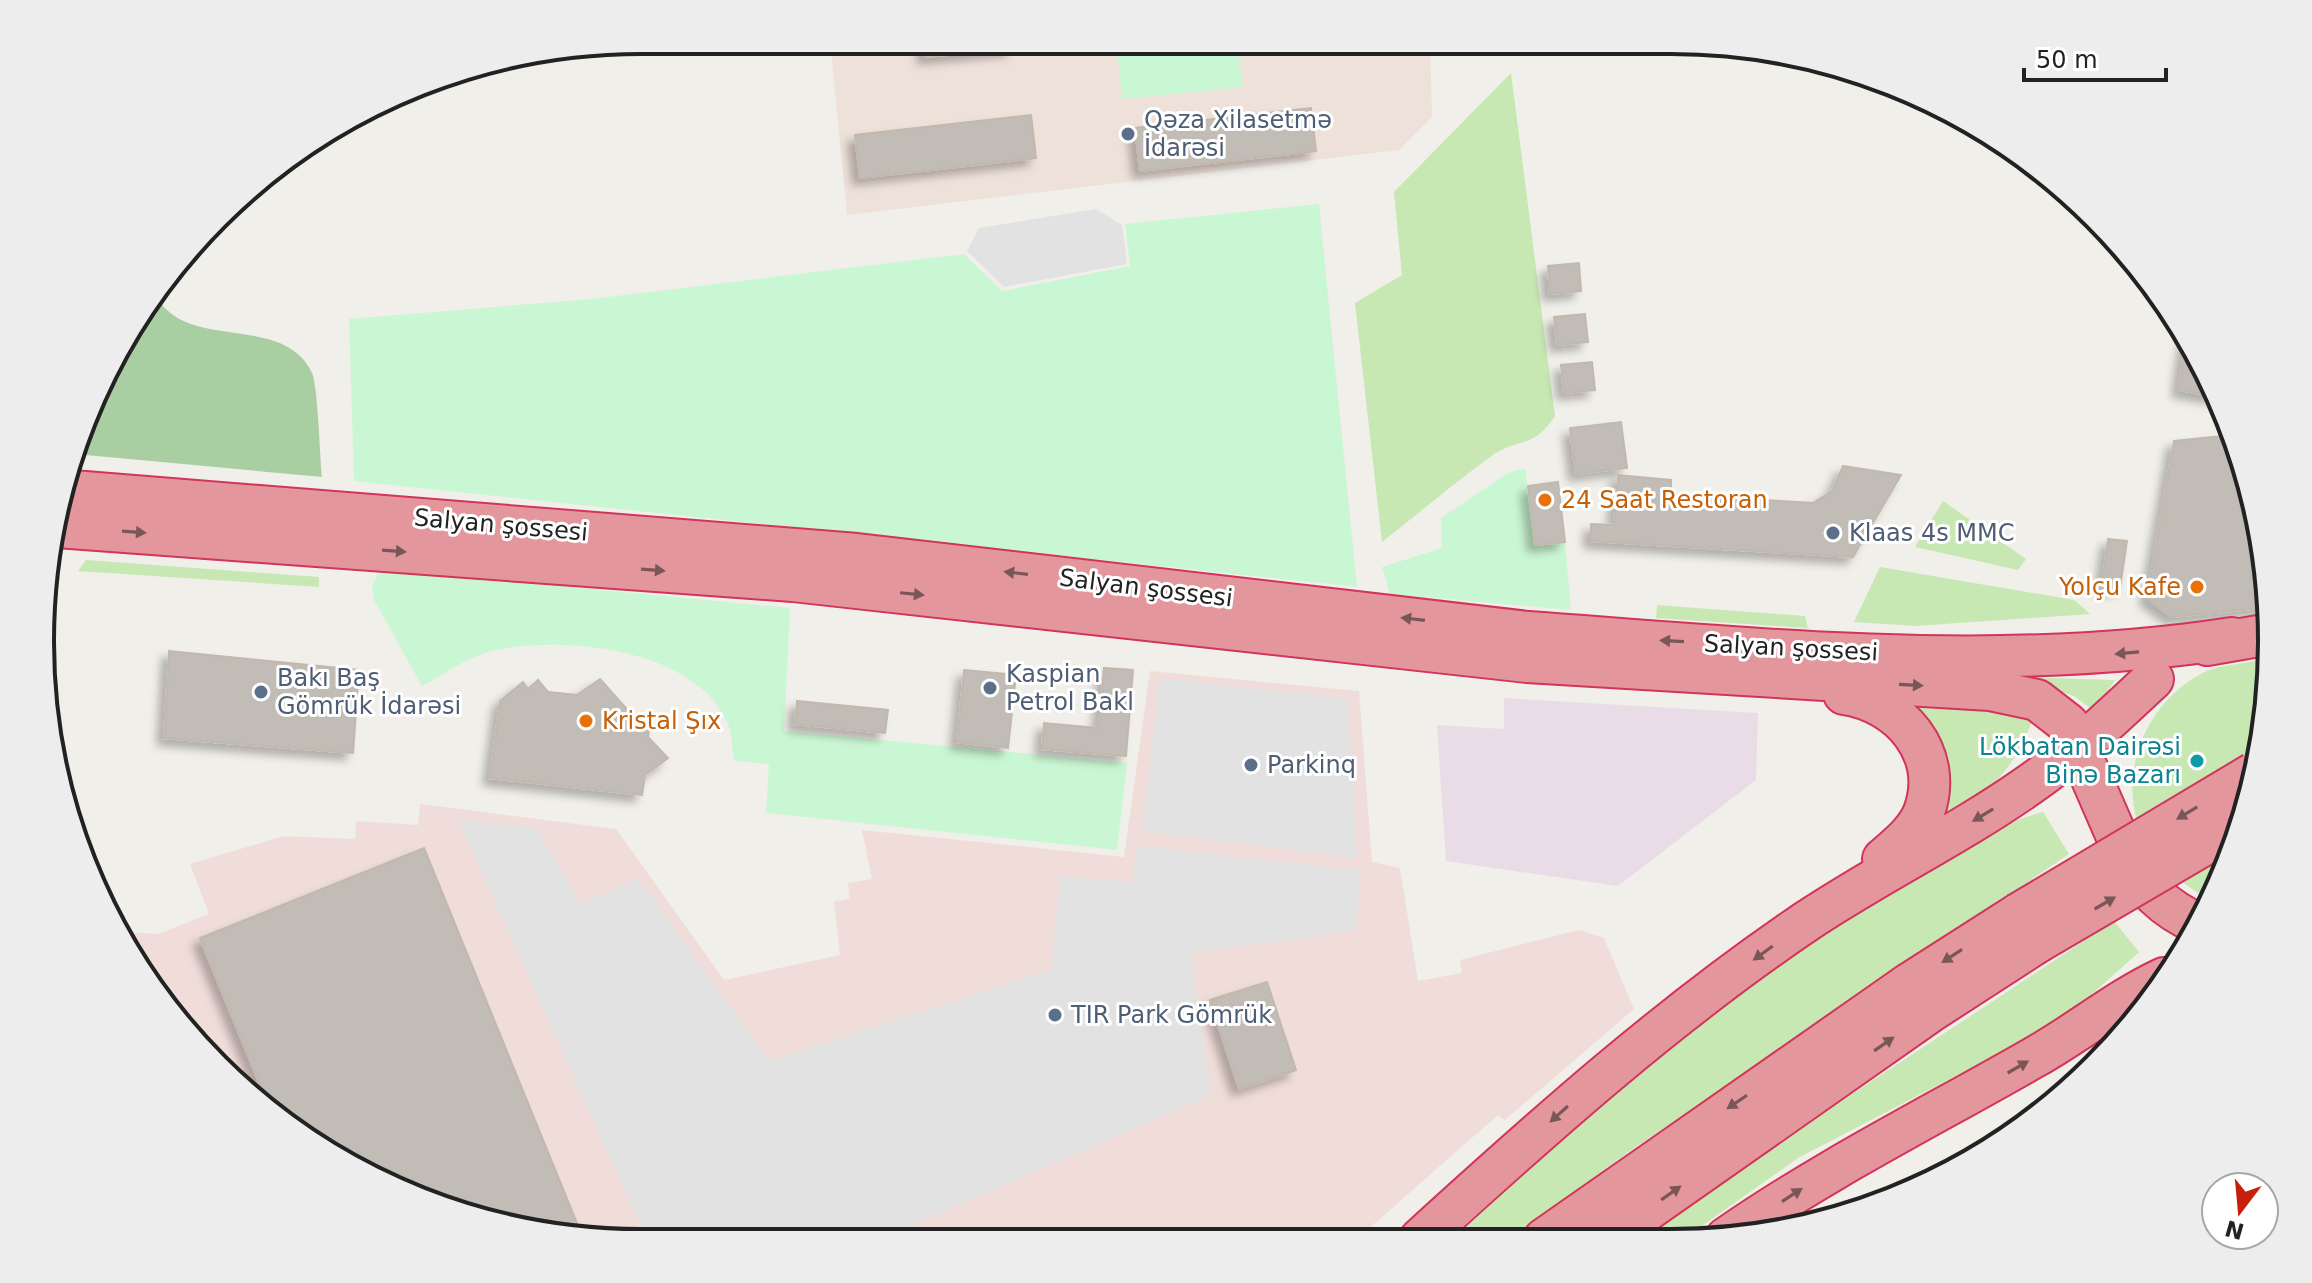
<svg xmlns="http://www.w3.org/2000/svg" width="2312" height="1283" viewBox="0 0 2312 1283" font-family="'DejaVu Sans',sans-serif">
<defs>
<filter id="shadow"><feDropShadow dx="-7" dy="7" stdDeviation="4" flood-color="#0004"/></filter>
</defs>
<rect width="100%" height="100%" fill="#f1efe9"/>
<!-- commercial -->
<polygon fill="#f0ddda" points="1150,671 1359,691 1372,862 1400,868 1418,981 1462,973 1460,960 1579,930 1604,938 1634,1009 1505,1120 1498,1115 1357,1239 603,1242 449,1211 340,1162 189,1038 123,932 158,934 209,914 190,864 284,836 355,839 356,821 418,825 420,804 616,829 724,980 840,955 834,902 850,899 848,883 872,879 862,830 1124,857"/>
<!-- industrial -->
<polygon fill="#eadce6" points="1504,698 1758,713 1756,780 1618,886 1446,861 1437,725 1504,729"/>
<!-- military -->
<polygon fill="#eee1da" points="830,40 1430,41 1432,117 1399,150 847,215"/>
<!-- grass -->
<g fill="#c7e7b3">
<polygon points="1035,40 1088,41 1088,44 1036,49"/>
<path d="M1511,73L1555,416C1532,451 1518,436 1490,457C1453,484 1418,514 1382,542L1355,303L1402,275L1394,192Z"/>
<polygon points="1943,501 2026,559 2018,570 1915,547"/>
<polygon points="86,560 319,577 319,587 78,571"/>
<polygon points="1880,567 2074,600 2090,614 1916,626 1854,622"/>
<polygon points="1657,605 1805,616 1808,628 1656,618"/>
<path d="M2256,661L2269,664C2266,752 2247,820 2211,900C2182,885 2154,862 2141,832C2116,771 2148,698 2207,671C2221,665 2240,664 2256,661Z"/>
<polygon points="2019,677 2115,680 2094,711 2074,696"/>
<path d="M1901,704L1979,707L2032,721C2011,778 1982,796 1934,827Z"/>
<path d="M2043,812L2069,854L1627,1153L1510,1239H1454C1569,1130 1689,1030 1817,938C1887,888 1960,834 2043,812Z"/>
<polygon points="2114,921 2139,952 2091,995 2042,1031 1798,1158 1685,1238 1647,1238 1760,1155"/>
</g>
<!-- forest -->
<path fill="#a9cea1" d="M155,293C182,354 284,311 312,373C318,386 320,458 322,477L75,454L142,307Z"/>
<!-- park -->
<g fill="#caf7d3">
<polygon points="1116,41 1237,41 1243,87 1122,99"/>
<polygon points="1319,204 1357,587 354,481 349,319 591,299 964,254 1002,291 1130,266 1125,224"/>
<polygon points="1525,468 1535,545 1565,542 1571,610 1390,594 1382,567 1442,548 1441,518 1508,473"/>
<path d="M393,570L790,608L784,731L1127,763L1117,850L766,813L769,764L734,761C732,749 732,735 728,724C696,647 558,634 488,652C466,658 443,675 422,686L374,600L372,585L379,574Z"/>
</g>
<!-- parking -->
<g fill="#e2e2e2">
<polygon points="1096,209 1122,225 1127,264 1004,287 967,251 979,228"/>
<polygon points="1160,678 1348,699 1357,858 1142,831"/>
<polygon points="458,820 536,827 581,904 638,878 769,1061 1051,969 1060,876 1132,882 1138,846 1362,871 1355,931 1191,953 1211,1095 876,1241 648,1242"/>
</g>
<!-- building -->
<g fill="#c2bcb6" stroke="#c2b8ac" stroke-width="2" filter="url(#shadow)">
<polygon points="923,40 1012,40 1013,49 925,57"/>
<polygon points="1311,108 1316,151 1140,171 1135,128"/>
<polygon points="1031,115 1036,158 860,178 855,135"/>
<polygon points="1579,263 1581,291 1550,294 1548,266"/>
<polygon points="1585,314 1588,342 1557,345 1554,317"/>
<polygon points="2186,336 2210,376 2218,397 2179,390"/>
<polygon points="1592,362 1595,390 1564,393 1561,365"/>
<polygon points="1621,422 1627,468 1576,474 1570,428"/>
<polygon points="2232,435 2252,486 2271,607 2172,617 2147,598 2174,441"/>
<polygon points="1843,466 1901,475 1853,557 1591,541 1591,524 1614,525 1618,475 1671,480 1671,494 1813,503 1832,491"/>
<polygon points="1558,482 1565,542 1535,545 1528,486"/>
<polygon points="2108,539 2127,541 2120,588 2102,586"/>
<polygon points="169,651 359,670 353,753 164,738"/>
<polygon points="1104,668 1133,670 1126,756 1042,749 1044,723 1099,728"/>
<polygon points="964,670 1016,675 1008,748 957,742"/>
<polygon points="600,679 632,715 651,716 648,737 668,758 645,775 642,795 490,778 500,701 523,682 528,689 538,680 548,692 577,695"/>
<polygon points="797,701 888,710 885,733 795,724"/>
<polygon points="424,848 583,1238 449,1211 340,1162 267,1102 200,938"/>
<polygon points="1267,982 1296,1070 1239,1089 1210,1000"/>
</g>
<g fill="none" stroke-linecap="round" stroke-linejoin="round">
<!-- highway casing -->
<g stroke="#d2345a" stroke-width="44">
<g id="highway">
<path d="M60,490L857,554L1528,632C1762,649 1999,674 2232,638"/>
<polyline points="57,527 793,581 1527,662 1990,690 2037,700 2068,724 2121,846"/>
<polyline points="2207,645 2270,634"/>
<path d="M1844,694C1900,702 1945,753 1924,812C1917,831 1898,846 1883,859"/>
<path d="M2124,852C2140,885 2166,910 2199,924"/>
<polyline points="1608,1238 1933,1010 2038,942"/>
<path d="M1726,1238C1824,1170 1930,1117 2033,1058C2078,1033 2117,1000 2164,978"/>
<path d="M1420,1239C1544,1126 1668,1015 1807,921C1879,873 1958,835 2029,785C2074,754 2113,716 2153,679"/>
<polyline points="1544,1239 1910,983 2018,914"/>
</g>
</g>
<!-- highway -->
<use href="#highway" stroke="#e3979d" stroke-width="40"/>
<!-- highway-bridge casing -->
<g stroke="#d2345a" stroke-width="44" stroke-linecap="butt">
<g id="highway-bridge">
<polyline points="2018,914 2254,773"/>
<polyline points="2038,942 2243,822"/>
</g>
</g>
<!-- highway-bridge -->
<use href="#highway-bridge" stroke="#e3979d" stroke-width="40"/>
</g>
<!-- one-way arrows -->
<defs><path id="oneway-solid" d="M-6-.8H1V-3.2L6.5 0L1 3.2V.8H-6Z" transform="scale(2)"/></defs>
<g fill="#795759">
<use href="#oneway-solid" transform="translate(134 532) rotate(4)"/>
<use href="#oneway-solid" transform="translate(394 551) rotate(4)"/>
<use href="#oneway-solid" transform="translate(653 570) rotate(4)"/>
<use href="#oneway-solid" transform="translate(1016 573) rotate(-173)"/>
<use href="#oneway-solid" transform="translate(912 594) rotate(6)"/>
<use href="#oneway-solid" transform="translate(1413 619) rotate(-173)"/>
<use href="#oneway-solid" transform="translate(1672 641) rotate(-177)"/>
<use href="#oneway-solid" transform="translate(2127 653) rotate(175)"/>
<use href="#oneway-solid" transform="translate(1911 685) rotate(3)"/>
<use href="#oneway-solid" transform="translate(2187 813) rotate(149)"/>
<use href="#oneway-solid" transform="translate(1983 815) rotate(149)"/>
<use href="#oneway-solid" transform="translate(2105 903) rotate(-30)"/>
<use href="#oneway-solid" transform="translate(1763 953) rotate(144)"/>
<use href="#oneway-solid" transform="translate(1952 956) rotate(147)"/>
<use href="#oneway-solid" transform="translate(1884 1044) rotate(-35)"/>
<use href="#oneway-solid" transform="translate(2018 1067) rotate(-30)"/>
<use href="#oneway-solid" transform="translate(1737 1102) rotate(146)"/>
<use href="#oneway-solid" transform="translate(1559 1114) rotate(138)"/>
<use href="#oneway-solid" transform="translate(1671 1193) rotate(-35)"/>
<use href="#oneway-solid" transform="translate(1792 1195) rotate(-33)"/>
</g>
<!-- markers -->
<g fill="#5c6f8a" stroke="#fff" stroke-width="3">
<circle cx="1128" cy="134" r="8"/>
<circle cx="1833" cy="533" r="8"/>
<circle cx="990" cy="688" r="8"/>
<circle cx="261" cy="692" r="8"/>
<circle cx="1251" cy="765" r="8"/>
<circle cx="1055" cy="1015" r="8"/>
</g>
<g fill="#e8710a" stroke="#fff" stroke-width="3">
<circle cx="1545" cy="500" r="8"/>
<circle cx="2197" cy="587" r="8"/>
<circle cx="586" cy="721" r="8"/>
</g>
<circle fill="#0f9aa8" stroke="#fff" stroke-width="3" cx="2197" cy="761" r="8"/>
<g text-anchor="middle" dominant-baseline="central" stroke-width="6" stroke-linejoin="round" paint-order="stroke">
<!-- service labels -->
<g font-size="24" fill="#4e5e75" stroke="#fff" text-anchor="start">
<text x="1144" y="120">Qəza Xilasetmə<tspan x="1144" dy="28">İdarəsi</tspan></text>
<text x="1849" y="533">Klaas 4s MMC</text>
<text x="1006" y="674">Kaspian<tspan x="1006" dy="28">Petrol Bakl</tspan></text>
<text x="277" y="678">Bakı Baş<tspan x="277" dy="28">Gömrük İdarəsi</tspan></text>
<text x="1267" y="765">Parkinq</text>
<text x="1071" y="1015">TIR Park Gömrük</text>
</g>
<!-- food labels -->
<g font-size="24" fill="#c56008" stroke="#fff" text-anchor="start">
<text x="1561" y="500">24 Saat Restoran</text>
<text x="2181" y="587" text-anchor="end">Yolçu Kafe</text>
<text x="602" y="721">Kristal Şıx</text>
</g>
<!-- street labels -->
<g font-size="24" fill="#222" stroke="#fff">
<text transform="translate(501 525) rotate(5)">Salyan şossesi</text>
<text transform="translate(1146 588) rotate(7)">Salyan şossesi</text>
<text transform="translate(1791 648) rotate(3)">Salyan şossesi</text>
</g>
<!-- culture labels -->
<g font-size="24" fill="#0d838f" stroke="#fff" text-anchor="end">
<text x="2181" y="747">Lökbatan Dairəsi<tspan x="2181" dy="28">Binə Bazarı</tspan></text>
</g>
</g>
<!-- crop -->
<path d="M0 0H2312V1283H0ZM641 54H1671A587 587 0 0 1 2258 641V642A587 587 0 0 1 1671 1229H641A587 587 0 0 1 54 642V641A587 587 0 0 1 641 54Z" fill="#ededed" fill-rule="evenodd"/>
<path fill="none" stroke="#222" stroke-width="4" d="M641 54H1671A587 587 0 0 1 2258 641V642A587 587 0 0 1 1671 1229H641A587 587 0 0 1 54 642V641A587 587 0 0 1 641 54Z"/>
<!-- north arrow -->
<g transform="translate(2240 1211) rotate(196)"><circle r="38" fill="#ffffff" stroke="#a7a7a7" stroke-width="2"/>
<path d="M0-6L14 30L0 20L-14 30Z" fill="#c71f0c"/>
<text y="-12" font-size="22" font-weight="bold" text-anchor="middle" fill="#222222">N</text>
</g>
<!-- scale -->
<path d="M2024 68v12h142v-12" fill="none" stroke="#222222" stroke-width="4"/>
<text x="2036" y="68" font-size="24" fill="#222222" stroke="#ffffff" stroke-width="6" paint-order="stroke">50 m</text>
</svg>
